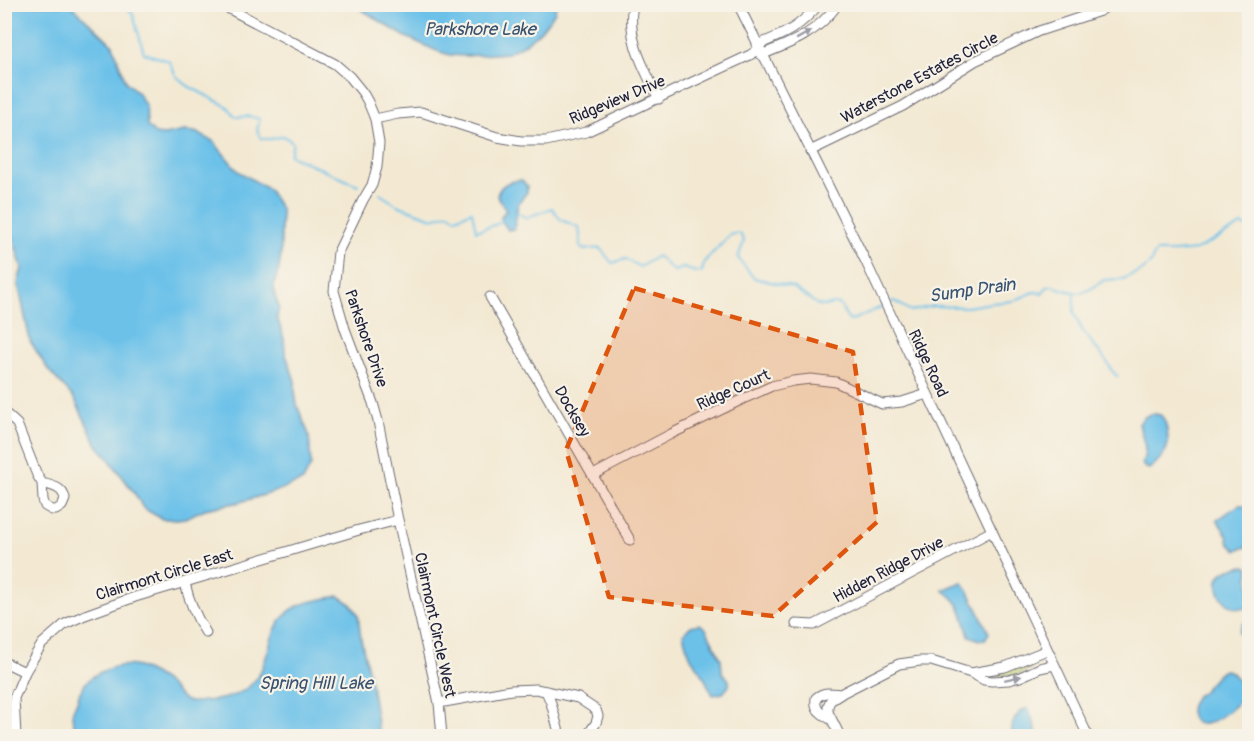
<svg xmlns="http://www.w3.org/2000/svg" width="1254" height="741" font-family="Pangolin,sans-serif">
<style>
.green{fill:#bcce71;stroke:#6f7856;stroke-width:1.5}
.water{fill:#6cc1e9;stroke:#477292;stroke-width:1.5}
.lines{fill:none;stroke-linecap:round;stroke-linejoin:round}
.stream{stroke:#6cc1e9;stroke-width:2}
.minor-casing{stroke:#6b6870;stroke-width:11}
.minor{stroke:#fff;stroke-width:9}
.oneway{fill:#9c9ca7}
.marked{fill:#de560e;fill-opacity:0.2;stroke:#de560e;stroke-width:4.5;stroke-dasharray:12 8;stroke-linejoin:round}
.labels{text-anchor:middle;stroke-width:4.5;stroke-linejoin:round;paint-order:stroke}
.street-label{font-size:16px;fill:#22223b;stroke:#f7f3e8}
.water-label{font-size:18px;font-style:italic;fill:#38526f;stroke:#f7f3e8}
</style>
<rect width="100%" height="100%" fill="#f7f3e8"/>
<filter id="ink" filterUnits="userSpaceOnUse"><feTurbulence type="fractalNoise" baseFrequency=".0167" numOctaves="2"/><feDisplacementMap in="SourceGraphic" scale="12" xChannelSelector="R" yChannelSelector="G"/><feConvolveMatrix kernelMatrix="1 2 1 2 8 2 1 2 1" color-interpolation-filters="sRGB"/></filter>
<filter id="wash" filterUnits="userSpaceOnUse"><feTurbulence type="fractalNoise" baseFrequency=".008" numOctaves="4" result="noise"/><feDisplacementMap in="SourceGraphic" scale="24" xChannelSelector="R" yChannelSelector="G"/><feGaussianBlur stdDeviation="1.35" result="paint"/><feColorMatrix in="noise" values="0 0 0 0 0 0 0 0 0 0 0 0 0 0 0 0 0 1.4 0 .05"/><feComposite in="paint" operator="in"/></filter>
<g filter="url(#wash)">
<rect width="100%" height="100%" fill="#f3e9d3"/>
<path class="green" d="M1029,661L1033,663L1032,667L1019,675L983,677L984,675Z"/>
<g class="water">
<path d="M4,5H71L113,45L126,82L137,92L146,106L147,126L155,134L164,135L185,131L195,132L213,141L238,171L268,189L281,209V254L279,269L274,284L275,296L279,307L277,317L284,339L285,352L295,381V392L297,405L309,435L311,465L303,481L271,493L240,502L205,509L185,518L176,519H162L143,508L135,494L109,459L97,445L74,398L49,371L30,341L18,283L22,268L10,228L5,222Z"/>
<path d="M354,5H556L555,12L541,30L525,44L507,53L465,56L450,55L437,51L404,36Z"/>
<path d="M522,180L527,186V192L518,204L514,229L508,230L502,221L501,217L506,210L497,196C500,183 511,181 522,180Z"/>
<path d="M1150,414C1153,414 1157,414 1160,415C1167,419 1169,439 1167,447C1165,455 1156,464 1149,469L1144,467L1142,463C1149,447 1142,440 1139,424L1143,418Z"/>
<path d="M1239,505L1249,506L1250,546L1237,550L1229,544L1227,535L1217,520Z"/>
<path d="M1244,566L1249,567V607C1225,616 1206,581 1226,571C1231,568 1239,567 1244,566Z"/>
<path d="M962,582L968,590L989,633L985,639L980,640L969,636C962,614 963,604 943,590Z"/>
<path d="M339,596L350,603L358,614L361,639L371,683L379,736H79C76,731 72,721 72,715C72,711 75,706 77,702C78,698 79,693 82,689C90,672 120,662 138,667C149,671 160,677 169,685C176,692 181,700 190,702C194,703 222,699 226,698C280,683 257,635 291,610C304,601 323,599 339,596Z"/>
<path d="M1249,621V639H1244L1239,632L1243,623Z"/>
<path d="M700,624L706,629L721,659L722,672L729,680V686L723,693L713,695L700,670L691,658L686,645L683,634L691,626Z"/>
<path d="M1225,670L1231,672L1243,687C1243,689 1242,695 1242,697C1238,705 1214,723 1205,724C1189,726 1187,710 1194,699C1197,694 1197,696 1201,693C1208,686 1213,679 1220,672Z"/>
<path d="M1028,708L1036,730V736H1013C1009,725 1016,712 1028,708Z"/>
</g>
<g class="lines">
<g class="stream">
<path d="M121,4L133,14L144,53L169,61L176,76L188,86L228,107L236,117L248,116L260,119L257,130L262,139H271L284,136L293,143L290,155L348,181L358,185"/>
<path d="M380,194L397,205L433,218L449,213L456,218L472,211L476,231L497,224L503,220"/>
<path d="M513,215L519,213L526,218L552,208L561,220L579,227L580,235V246L583,250L600,248L612,263L626,259L640,267L657,256C664,260 667,267 674,271L683,268L696,272H702L704,262L730,235L738,233L741,235L744,241L738,258L754,278L792,287L818,305L824,306L834,304L840,305L847,318L850,321L882,307"/>
<path d="M1074,294V313L1082,330L1107,362L1112,371L1118,377"/>
<path d="M892,302L894,301L911,311L933,306L967,307L991,303L1013,301L1034,292L1042,293L1047,287L1051,286C1078,293 1079,299 1104,280L1123,279L1143,270L1151,263L1154,254L1157,252H1175L1196,250L1242,225L1250,228"/>
</g>
</g>
</g>
<g filter="url(#ink)">
<g class="lines">
<g class="minor-casing">
<g id="minor">
<path d="M220,4L335,64L350,77L363,93L368,102L375,119L379,143L377,167L372,185L363,200L338,252L334,291L345,329L373,403L378,421L398,520L439,703L442,736"/>
<path d="M633,4C626,39 644,68 659,99"/>
<path d="M738,4L866,262L1088,736"/>
<path d="M757,45C785,34 799,28 819,4"/>
<path d="M761,55C794,42 817,33 838,4"/>
<path d="M375,119L398,114L421,112L497,137L521,141H546L586,132L750,55L759,49"/>
<path d="M810,151L903,106L975,61L1039,31L1100,11L1110,4"/>
<path d="M490,297L630,540"/>
<path d="M4,412L17,424L37,475L42,483L43,500L45,506L52,510H56L62,506L65,499C63,487 52,486 42,483"/>
<path d="M593,475L671,434L743,399L772,386L793,381L811,379L836,382L882,404L902,402L927,394"/>
<path d="M185,583C189,602 196,617 206,633"/>
<path d="M796,624L814,625L992,531"/>
<path d="M4,662L25,672"/>
<path d="M971,673L1005,667L1047,650"/>
<path d="M546,691L551,703L560,736"/>
<path d="M439,703L511,690L536,689L578,698L596,710L598,716L596,723L587,736"/>
<path d="M830,719C821,713 814,710 816,698C824,691 830,693 840,694"/>
<path d="M16,736L14,698L25,672L42,644L65,624L85,615L135,597L359,530L398,520"/>
<path d="M840,736L828,712V706L830,701L844,692L899,664L920,661H931L971,673L984,680L992,681L1009,680L1020,677L1040,668L1054,665"/>
</g>
</g>
<use href="#minor" class="minor"/>
</g>
<defs><path id="oneway-solid" d="M-6-.8H1V-3.2L6.5 0L1 3.2V.8H-6Z" transform="scale(1.5)"/></defs>
<g class="oneway">
<use href="#oneway-solid" transform="translate(804 35) rotate(-29)"/>
<use href="#oneway-solid" transform="translate(1013 678) rotate(-12)"/>
</g>
</g>
<path class="marked" d="M634,288L853,352L877,522L773,616L609,597L566,450Z"/>
<g class="labels">
<g class="street-label">
<text transform="translate(919 77) rotate(-28)" y="6">Waterstone Estates Circle</text>
<text transform="translate(617 99) rotate(-23)" y="6">Ridgeview Drive</text>
<text transform="translate(367 338) rotate(71)" y="6">Parkshore Drive</text>
<text transform="translate(929 363) rotate(65)" y="6">Ridge Road</text>
<text transform="translate(733 389) rotate(-24)" y="6">Ridge Court</text>
<text transform="translate(573 411) rotate(60)" y="6">Docksey</text>
<text transform="translate(888 569) rotate(-28)" y="6">Hidden Ridge Drive</text>
<text transform="translate(164 574) rotate(-17)" y="6">Clairmont Circle East</text>
<text transform="translate(436 625) rotate(78)" y="6">Clairmont Circle West</text>
</g>
<g class="water-label">
<text x="480" y="35">Parkshore Lake</text>
<text transform="translate(972 290) rotate(-8)" y="6">Sump Drain</text>
<text x="316" y="689">Spring Hill Lake</text>
</g>
</g>
<rect width="1254" height="741" fill="none" stroke="#f7f3e8" stroke-width="24"/>
</svg>
